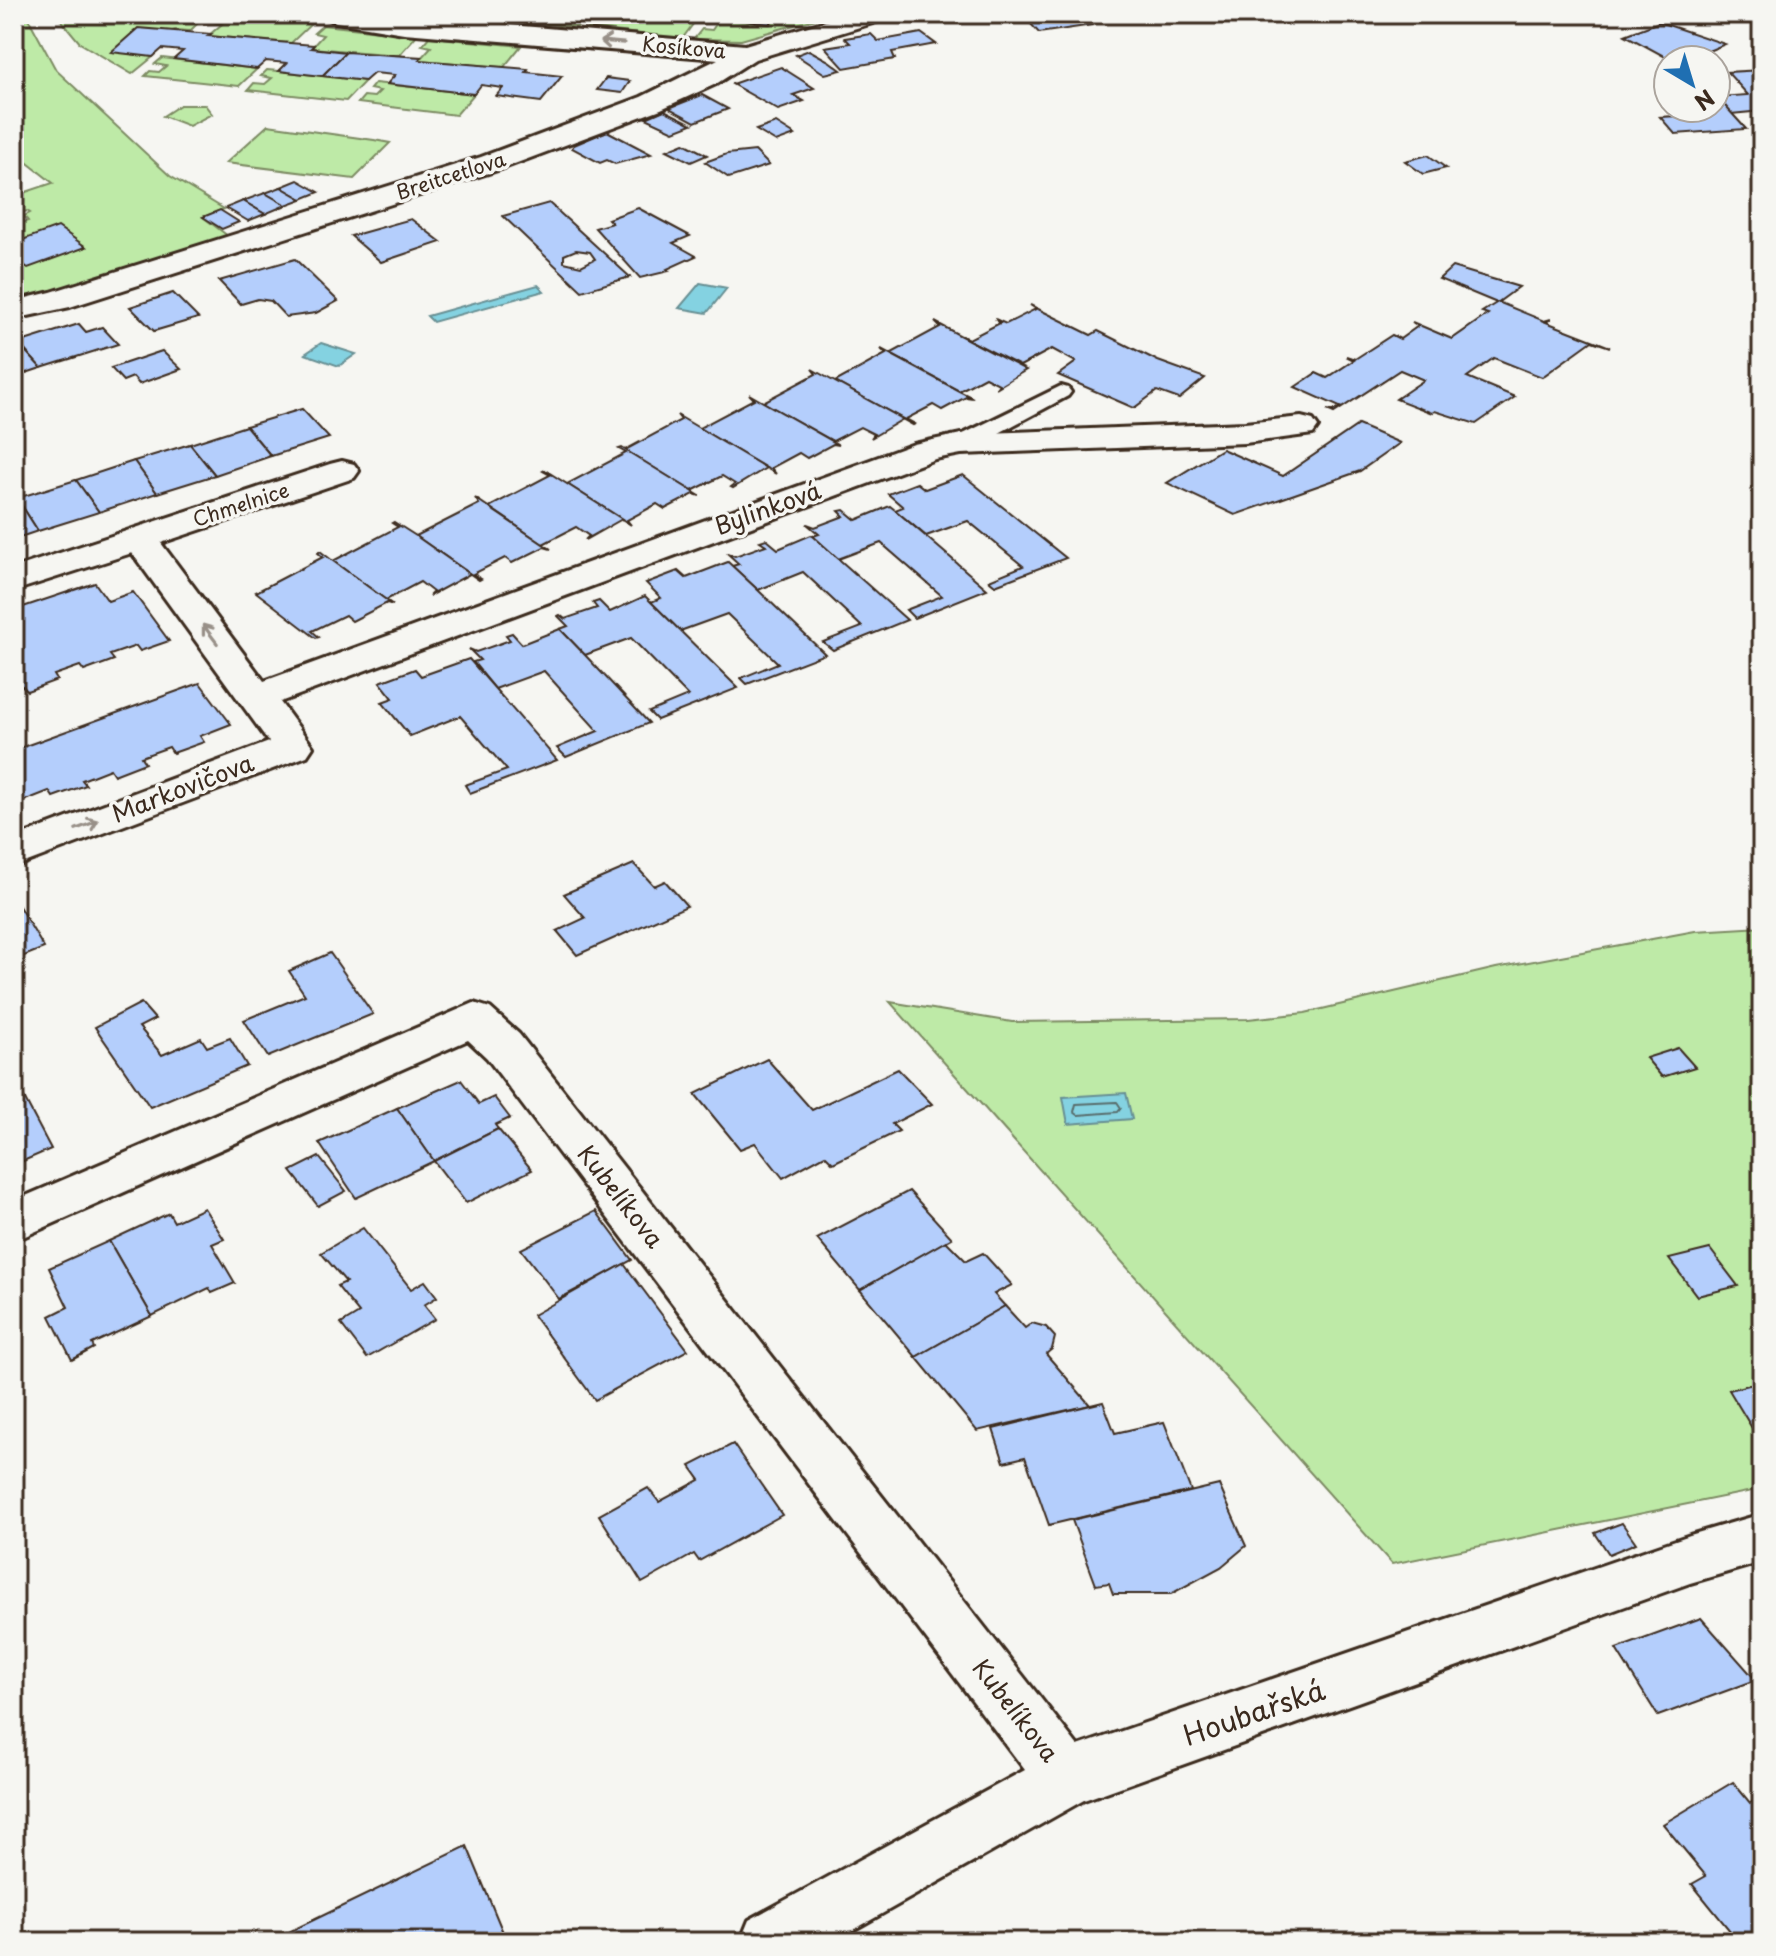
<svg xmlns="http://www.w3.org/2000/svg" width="1776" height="1956" font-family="'Playpen Sans',sans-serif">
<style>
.green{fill:#beeaa7;stroke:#7c8a62;stroke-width:2}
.water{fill:#84d2e1;stroke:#678f93;stroke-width:2}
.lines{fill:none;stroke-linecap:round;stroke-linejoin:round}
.shore{stroke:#586d6c;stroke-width:2}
.building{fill:#b4cefc;stroke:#3b2a1e;stroke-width:2;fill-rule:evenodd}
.lane-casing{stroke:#3b2a1e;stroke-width:6}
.street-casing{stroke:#3b2a1e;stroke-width:6}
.secondary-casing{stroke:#3b2a1e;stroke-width:6}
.lane{fill:#f6f6f2;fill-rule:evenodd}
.street{fill:#f6f6f2;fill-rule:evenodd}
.secondary{fill:#f6f6f2;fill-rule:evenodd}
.oneway{stroke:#989088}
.labels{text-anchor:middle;stroke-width:7;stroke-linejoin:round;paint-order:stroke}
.far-street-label{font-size:20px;fill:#3b2a1e;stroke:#f6f6f2}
.street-label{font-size:24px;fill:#3b2a1e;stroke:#f6f6f2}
.near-street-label{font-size:28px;fill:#3b2a1e;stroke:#f6f6f2}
</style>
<rect width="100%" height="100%" fill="#f6f6f2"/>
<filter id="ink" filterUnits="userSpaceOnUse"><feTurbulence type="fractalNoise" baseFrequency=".0125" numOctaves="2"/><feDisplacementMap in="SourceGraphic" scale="16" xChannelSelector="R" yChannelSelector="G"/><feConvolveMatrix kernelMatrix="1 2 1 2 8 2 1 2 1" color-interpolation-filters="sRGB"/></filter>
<g filter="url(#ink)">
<g class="green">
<path d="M14,14H26L56,70L170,176L224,209L203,217L232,239L36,300L28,299L14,289V225L28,221L24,216L30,213L27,211L20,213L14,208V196L53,183L24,160L14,162Z"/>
<path d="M56,14H82L84,18L110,14H207L190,31L175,30L112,51L153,57L132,74L80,43Z"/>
<path d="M220,14H250L311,24L291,43L208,36L222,24L212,22Z"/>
<path d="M484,14H587L577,27L482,17Z"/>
<path d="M610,14L699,16L682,39L588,28L596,17L607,18Z"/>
<path d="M777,14H833L741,40L694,39L702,29L712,30L720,18L770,24Z"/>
<path d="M323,25L417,35L399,55L311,48L323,35L314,33Z"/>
<path d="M429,37L521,46L504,67L419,60L431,47L422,45Z"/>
<path d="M162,58L257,69L239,86L145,76L150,71L159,72L166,66L155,64Z"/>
<path d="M267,70L279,71L365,81L346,101L248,90L254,83L265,84L272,78L261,76Z"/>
<path d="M375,83L474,94L456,115L358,103L364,96L374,97L380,91L370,89Z"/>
<path d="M180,105H205L212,114L189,126L163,116Z"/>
<path d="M268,125L374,140L390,143L354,179L226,163Z"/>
<path d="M1762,927V1489L1392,1564L890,1002L1012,1022L1248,1019L1305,1013L1496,968L1695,931Z"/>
</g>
<g class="water">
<path d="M700,283L727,288L707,313L679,308Z"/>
<path d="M538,285L544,291L433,322L427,316Z"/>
<path d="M321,343L356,354L339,366L305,354Z"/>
<path d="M1126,1093L1132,1119L1068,1124L1063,1097Z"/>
</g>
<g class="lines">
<path class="shore" d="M1117,1102L1121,1108L1118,1112L1078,1115L1074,1112L1076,1104Z"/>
</g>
<g class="building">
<path d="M723,14H777L770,24L720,18Z"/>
<path d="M1022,14H1088L1093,25L1039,33Z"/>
<path d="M1659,22L1725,44L1687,60H1671L1625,35Z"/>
<path d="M138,28L211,34L208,36L314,45L311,48L346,52L322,76L279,71L287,63L266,61L257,69L174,59L183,51L162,49L153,57L111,52Z"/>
<path d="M921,33L936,44L892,52L895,59L844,68L825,47L850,43L845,38L871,34L878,41Z"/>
<path d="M809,50L829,61L841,70L825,74L796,55Z"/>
<path d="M346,52L421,57L419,60L528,69L526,72L562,76L541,102L496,96L503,88L481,85L474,94L387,84L395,75L374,73L365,81L322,76Z"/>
<path d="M781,67L814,88L793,95L804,101L778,110L732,84Z"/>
<path d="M1762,70V111L1731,114L1717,97L1748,95L1727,72Z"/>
<path d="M606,78L630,81L622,93L597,90Z"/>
<path d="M702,95L728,109L695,122L669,108Z"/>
<path d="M1717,97L1746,129L1675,134L1660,117L1694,115L1688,108H1716Z"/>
<path d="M664,110L692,124L674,131L646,118Z"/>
<path d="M776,123L795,135L776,142L756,130Z"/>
<path d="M607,131L651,154L615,164L607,160L600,163L572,148L574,145Z"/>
<path d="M684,143L707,155L691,162L667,150Z"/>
<path d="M755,151L769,165L729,178L705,162L727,154Z"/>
<path d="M1428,155L1446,168L1423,174L1405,161Z"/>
<path d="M298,180L319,192L302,199L281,187Z"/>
<path d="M281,187L302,199L286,205L265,193Z"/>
<path d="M265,193L286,205L265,214L243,201Z"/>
<path d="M243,201L265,214L248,221L226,208Z"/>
<path d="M549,203L630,277L582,291L503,216ZM576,250L590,252L595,259L581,266L564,262V255Z"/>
<path d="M638,208L690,236L673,243L696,256L667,269L669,271L640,278L595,228L612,223L608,219Z"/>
<path d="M220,210L239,222L222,229L203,217Z"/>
<path d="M411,219L441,242L381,262L351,236Z"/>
<path d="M58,227L86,247L28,268L14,258V243Z"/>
<path d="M295,259L338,301L316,313L286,317L271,301L258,299L241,304L219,281Z"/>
<path d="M1452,267L1519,287L1497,303L1439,279Z"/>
<path d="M173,293L198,318L154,331L130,307Z"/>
<path d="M1498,302L1544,321L1551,319L1546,322L1610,347L1592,341L1542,377L1494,358L1467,377L1515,397L1476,424L1435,411L1432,413L1396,399L1424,380L1400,370L1334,413L1327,410L1333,411L1340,407L1295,387L1316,373L1327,378L1354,360L1346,356L1355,359L1392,335L1400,339L1418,326L1412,322L1452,339L1488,314L1482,312Z"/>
<path d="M1030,305L1091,335L1098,331L1158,361L1205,378L1179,399L1157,391L1134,408L1058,375L1076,362L1052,349L1020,366L961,336L969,339L1000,323L995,319L1006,324L1036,309Z"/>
<path d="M935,322L961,336L1026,370L996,388L999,384L985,377L959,391L890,354L940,327Z"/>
<path d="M79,324L86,332L102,327L118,344L41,368L18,343Z"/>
<path d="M18,343L41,368L14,377V344Z"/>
<path d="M881,349L959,391L973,398L966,397L942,410L933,405L906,419L915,424L913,425L835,382L886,354Z"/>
<path d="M162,351L181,369L139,384L133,377L123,381L111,368Z"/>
<path d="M812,369L835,382L903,419L871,438L874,434L860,427L833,441L763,402L816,374Z"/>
<path d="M749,394L763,402L839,445L833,444L807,458L799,453L771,468L776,474L699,428L754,399Z"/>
<path d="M302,409L329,438L271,456L246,426Z"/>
<path d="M677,415L699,428L766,468L733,488L731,487L735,484L722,476L692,491L625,450L681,420Z"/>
<path d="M1358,425L1400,443L1360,471L1235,515L1167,483L1222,449L1283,476Z"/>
<path d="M246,426L271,456L215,475L190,444Z"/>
<path d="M190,444L215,475L157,493L134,461Z"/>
<path d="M622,448L692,491L700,496L694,494L665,509L657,504L627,520L631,525L567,484L626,453L619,449Z"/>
<path d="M134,461L157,493L99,512L76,480Z"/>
<path d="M545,470L622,519L585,540L589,536L576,527L543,544L489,507L550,475L543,471Z"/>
<path d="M963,475L1066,558L995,585L989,580L1023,566L968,521L926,536L895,510L903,507L888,494L917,483L925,489Z"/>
<path d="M76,480L99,512L38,531L17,498Z"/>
<path d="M17,498L38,531L14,539V499Z"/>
<path d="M475,498L543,544L551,549L544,547L512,563L505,558L473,574L481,579L479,580L416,536L479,504Z"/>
<path d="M890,506L895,510L987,589L914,618L906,610L942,596L881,543L838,559L813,536L819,534L807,524L815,527L844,516L839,511L844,510L856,520Z"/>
<path d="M394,522L416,536L470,574L429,596L433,592L420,582L386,600L333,561L398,527L392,523Z"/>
<path d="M811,535L813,536L907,620L833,650L823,642L862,627L803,572L758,590L732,566L739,564L727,553L735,556L766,545L760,541L766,539L778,549Z"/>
<path d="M320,551L333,561L393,605L387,603L352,621L345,615L312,631L319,637L316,638L256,592L323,557L318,553Z"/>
<path d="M728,562L758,590L825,654L747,684L741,678L778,663L727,614L680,631L651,602L661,598L646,583L678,571L686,578Z"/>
<path d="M95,583L108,601L133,592L169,641L140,651L136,646L110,655L114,660L84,671L80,666L54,675L57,680L27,691L23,686L14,689V610Z"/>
<path d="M645,596L651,602L738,688L657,720L649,712L688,696L631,638L585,655L560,629L568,626L558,616L560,615L565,619L597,608L593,603L599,601L610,612Z"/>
<path d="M560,629L585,655L649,723L566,757L557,748L598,731L544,671L495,689L473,662L480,660L469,649L476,652L510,640L506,635L512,633L522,644Z"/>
<path d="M469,659L557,760L470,793L465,785L507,770L460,716L410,736L382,702L393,698L380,682L415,669L421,676Z"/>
<path d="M200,683L231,724L200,736L204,742L173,753L169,747L141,757L145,763L114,775L110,769L82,780L86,785L53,797L49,791L21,802L24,808L14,812V750Z"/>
<path d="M634,864L654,886L665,881L687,906L577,955L557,931L585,918L564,894Z"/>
<path d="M14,898L44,948L14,960Z"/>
<path d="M330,953L373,1014L268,1057L244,1020L305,995L289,971Z"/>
<path d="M141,1003L155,1019L139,1027L162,1055L201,1038L207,1047L230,1038L247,1066L150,1107L95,1027Z"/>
<path d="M1678,1048L1695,1067L1662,1077L1646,1058Z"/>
<path d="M767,1059L812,1110L898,1069L932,1104L892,1124L899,1131L833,1163L825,1155L783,1178L755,1143L740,1149L695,1094Z"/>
<path d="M14,1079L51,1149L14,1165Z"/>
<path d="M461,1080L479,1104L494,1097L510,1118L495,1125L498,1129L434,1161L397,1108Z"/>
<path d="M397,1108L434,1161L356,1198L319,1143Z"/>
<path d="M498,1129L532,1170L466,1203L434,1161Z"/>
<path d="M319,1157L346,1191L318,1206L291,1171Z"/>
<path d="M909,1191L952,1238L860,1290L817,1239Z"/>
<path d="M204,1208L224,1239L212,1244L235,1283L212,1293L209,1288L152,1316L109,1241L169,1213L174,1222Z"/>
<path d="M596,1211L632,1260L559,1299L521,1249Z"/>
<path d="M363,1228L411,1289L425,1281L437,1297L424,1305L435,1319L367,1358L341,1324L359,1313L337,1286L346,1282L321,1253Z"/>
<path d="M109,1241L152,1316L92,1344L94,1348L72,1360L50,1316L68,1307L49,1268Z"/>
<path d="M946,1241L966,1261L983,1253L1012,1285L994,1294L1005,1306L916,1357L860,1290Z"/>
<path d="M1710,1249L1738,1286L1697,1296L1669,1259Z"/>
<path d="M624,1264L688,1350L595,1400L533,1315Z"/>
<path d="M1005,1306L1025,1328L1032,1323L1046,1327L1055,1337L1052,1349L1046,1354L1090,1405L977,1431L916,1357Z"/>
<path d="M1757,1383L1762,1391V1431L1755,1433L1729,1390Z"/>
<path d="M1103,1402L1115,1433L1164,1422L1191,1491L1049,1525L1025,1457L1004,1462L993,1429Z"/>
<path d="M733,1444L782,1515L699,1561L694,1554L642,1583L599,1515L648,1488L659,1502L700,1480L690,1466Z"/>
<path d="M1219,1485L1246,1546L1221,1567L1171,1594H1113L1109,1583L1096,1585L1072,1520Z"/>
<path d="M1622,1523L1636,1543L1609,1554L1595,1533Z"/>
<path d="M1701,1618L1756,1680L1658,1716L1616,1649Z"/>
<path d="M1733,1782L1750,1803L1762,1796V1942H1739L1692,1884L1706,1876L1663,1824Z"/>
<path d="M467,1846L507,1942H268Z"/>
</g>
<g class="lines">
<g class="lane-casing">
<path id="lane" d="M1061,386L1068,388L1071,392L1068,396L969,449H953L950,444L953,439Z"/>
</g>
<g class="street-casing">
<g id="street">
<path d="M323,14H384L745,45L849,14H890L886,19L755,59L716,84L661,109L501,169L70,307L14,319V301L51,292L481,157L641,97L718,59L404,33L336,22L327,19Z"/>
<path d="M1301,417L1313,420L1318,427L1313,434L1245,443L961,454L935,459L280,702L313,747L307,756L14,867V838L269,742L132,553L14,591V568L330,464L342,461L354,464L359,471L354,478L161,543L264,681L914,444L961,434L1245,423Z"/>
<path d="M474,1003L490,1008L519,1034L1078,1746L1690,1535L1762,1514V1562L1690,1583L1084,1800L832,1942H740L749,1920L1025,1770L487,1058L468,1040L14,1241V1201Z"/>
</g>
</g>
<g class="secondary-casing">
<path id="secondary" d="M1748,14H1762V22L1752,19Z"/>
</g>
<use href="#lane" class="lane"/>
<use href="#street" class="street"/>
<use href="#secondary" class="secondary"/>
</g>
<defs><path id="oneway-shaft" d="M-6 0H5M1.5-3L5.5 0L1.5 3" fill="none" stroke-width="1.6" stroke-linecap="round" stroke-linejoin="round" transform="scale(2)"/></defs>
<g class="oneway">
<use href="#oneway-shaft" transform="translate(612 42) rotate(-175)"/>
<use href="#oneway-shaft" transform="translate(210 634) rotate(-127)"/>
<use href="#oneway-shaft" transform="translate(87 825) rotate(-21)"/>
</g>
</g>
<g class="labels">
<g class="far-street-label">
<text transform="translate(684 48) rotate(5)" y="7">Kosíkova</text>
<text transform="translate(451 176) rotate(-18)" y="7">Breitcetlova</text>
<text transform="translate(241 505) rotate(-18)" y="7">Chmelnice</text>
</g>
<g class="street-label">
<text transform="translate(768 509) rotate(-20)" y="8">Bylinková</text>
<text transform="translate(183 789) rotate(-21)" y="8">Markovičova</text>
<text transform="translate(620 1197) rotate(52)" y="8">Kubelíkova</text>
<text transform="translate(1015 1711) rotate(52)" y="8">Kubelíkova</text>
</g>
<g class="near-street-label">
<text transform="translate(1254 1713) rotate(-19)" y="10">Houbařská</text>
</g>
</g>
<rect width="1776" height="1956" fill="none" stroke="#f6f6f2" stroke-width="48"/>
<rect x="24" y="24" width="1728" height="1908" fill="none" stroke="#3b2a1e" stroke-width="3" filter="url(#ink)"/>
<g transform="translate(1692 84) rotate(142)"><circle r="38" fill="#f6f6f2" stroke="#aba49d" stroke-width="2"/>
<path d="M0-6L14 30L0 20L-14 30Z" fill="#1f6fb2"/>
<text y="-12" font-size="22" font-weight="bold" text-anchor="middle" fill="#3b2a1e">N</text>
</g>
</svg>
